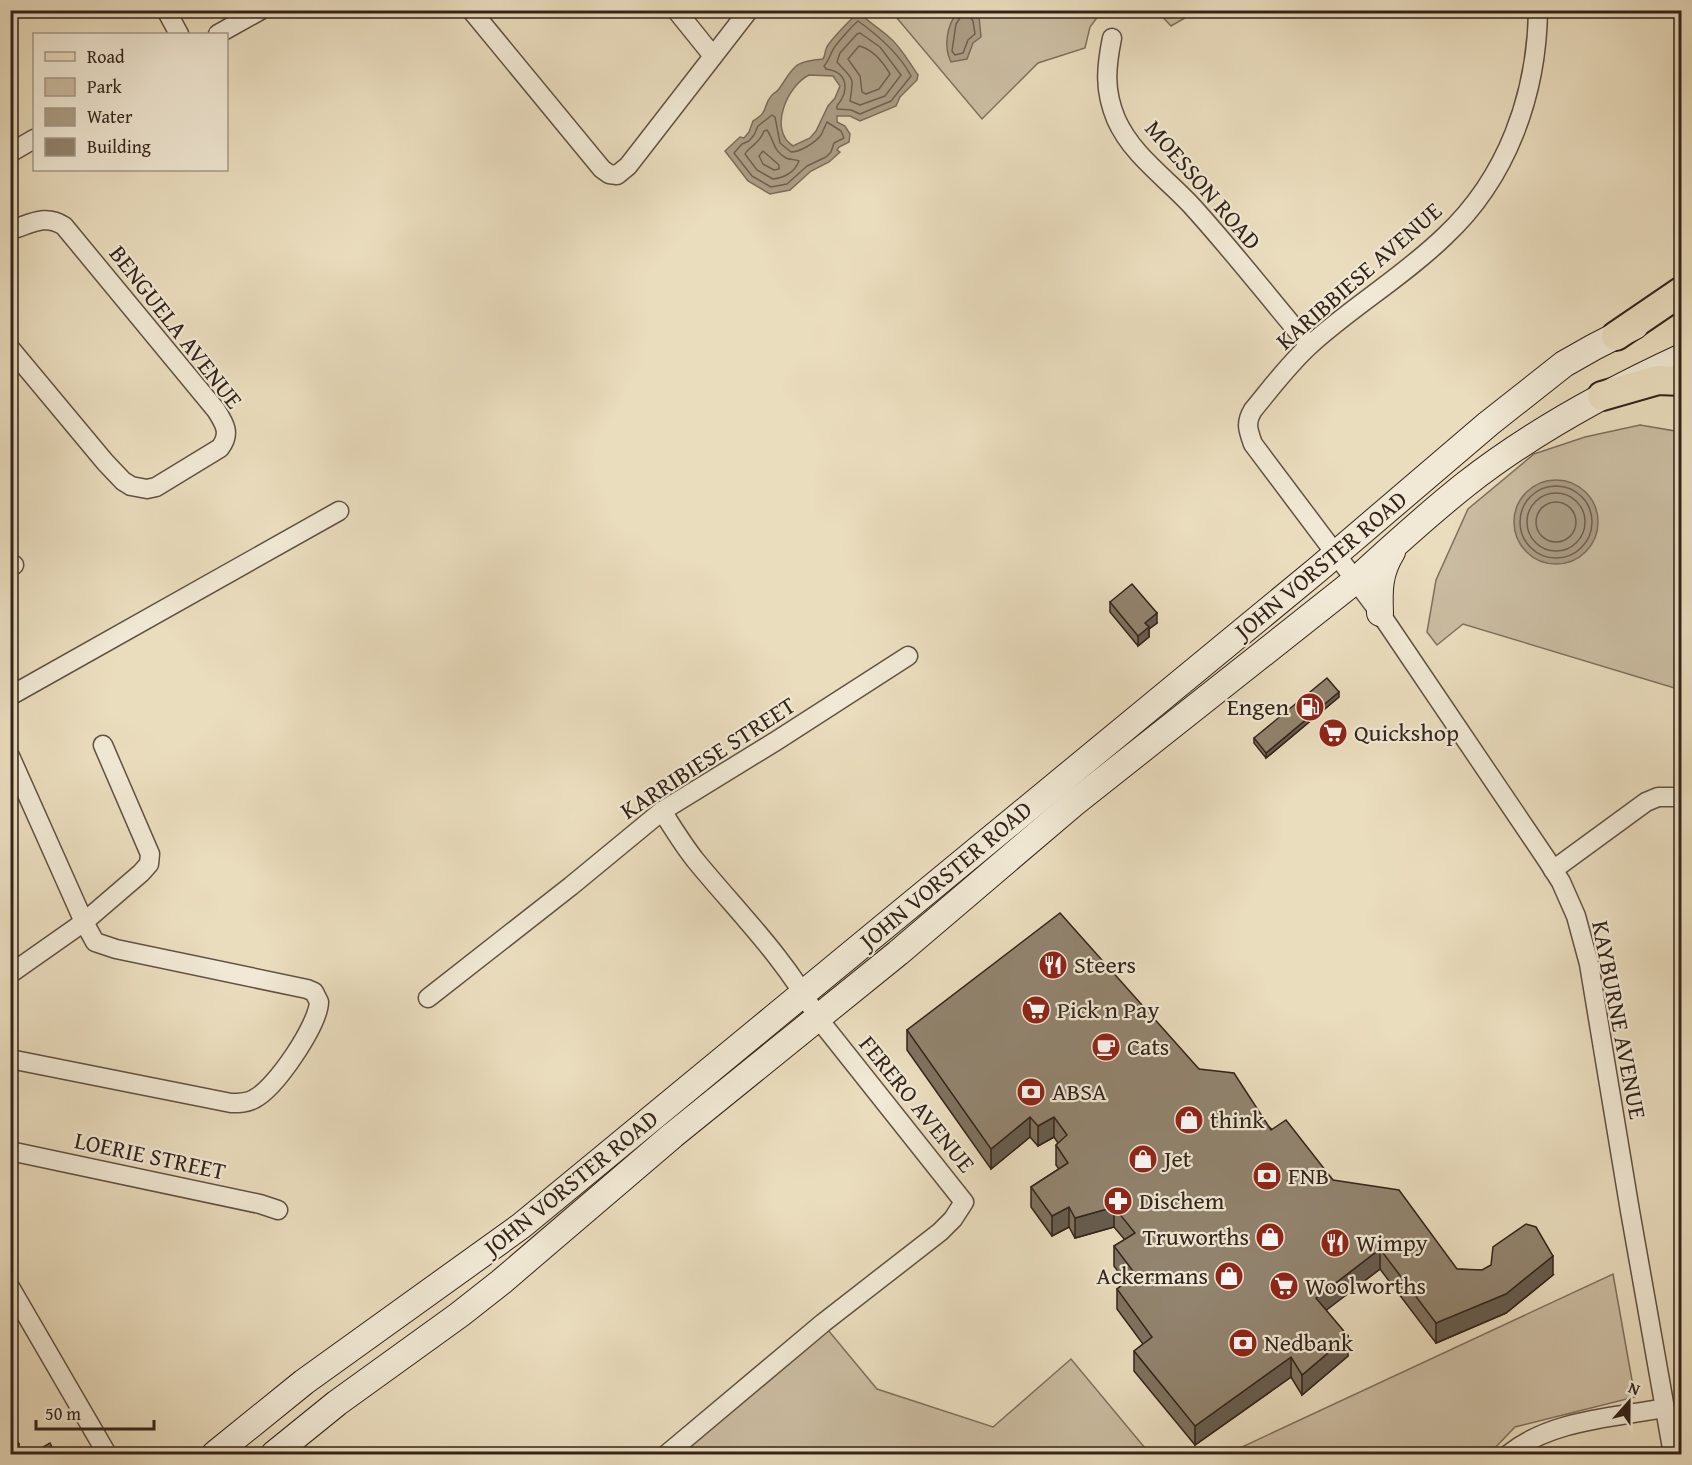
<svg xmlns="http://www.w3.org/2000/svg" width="1692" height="1465" font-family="'Gentium Book Plus',serif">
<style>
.green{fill:#cbbda2;stroke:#7f705e;stroke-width:1.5}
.water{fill:#ac9e86;stroke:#7c6d5b;stroke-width:1.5;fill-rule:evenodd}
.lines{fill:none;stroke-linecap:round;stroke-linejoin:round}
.shore{stroke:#706050;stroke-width:1.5}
.minor-casing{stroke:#615243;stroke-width:21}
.secondary-casing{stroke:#33231a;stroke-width:28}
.primary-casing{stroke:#33231a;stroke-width:32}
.minor{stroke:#f1e9d5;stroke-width:18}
.secondary{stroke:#f1e9d5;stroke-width:26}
.primary{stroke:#eaddbe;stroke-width:28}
.wall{fill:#7e725f;stroke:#33231a;stroke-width:1.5}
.shaded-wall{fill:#665c4e;stroke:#33231a;stroke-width:1.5}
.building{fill:#92846f;stroke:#33231a;stroke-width:1.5}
.labels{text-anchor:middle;stroke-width:4.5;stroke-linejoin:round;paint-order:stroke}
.street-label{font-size:24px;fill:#33231a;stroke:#f1e9d5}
.poi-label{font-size:24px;fill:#33231a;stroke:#f1e9d5;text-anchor:start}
</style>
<rect width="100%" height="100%" fill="#eaddbe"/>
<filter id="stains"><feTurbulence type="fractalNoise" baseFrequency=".00333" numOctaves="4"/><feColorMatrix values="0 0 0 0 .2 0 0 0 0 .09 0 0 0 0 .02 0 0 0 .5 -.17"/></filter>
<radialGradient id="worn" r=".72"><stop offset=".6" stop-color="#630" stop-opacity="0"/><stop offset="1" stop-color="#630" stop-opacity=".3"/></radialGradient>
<g class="green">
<path d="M891,11H1102L1090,27L1085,48L1038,63L982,119Z"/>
<path d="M1157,11H1197L1171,26Z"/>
<path d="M1640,425L1681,432V690L1463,624L1437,645L1427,632L1436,580L1468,509L1534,454L1585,437Z"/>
<path d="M1613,1274L1635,1397L1515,1427L1489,1454H1227Z"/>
<path d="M823,1324L877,1389L993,1427L1071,1359L1150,1454H669Z"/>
</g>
<g class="water">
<path d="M958,11H971L979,17L981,37L973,43L967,59L951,62C943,46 947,25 958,11Z"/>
<path d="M859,12C868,22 879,28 889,37C901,47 909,62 918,75L917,80L900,97L896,106L860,121L850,116H837V122L845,126L850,134L849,142L839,147L837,150L840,152L829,162L811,171L790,190L770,194L748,181L725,151L740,137L744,138L749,132L753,121C770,111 762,106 772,95C774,93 777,92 779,89C795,66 792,62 823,59C825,56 825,52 826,49C828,42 853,17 859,12ZM809,75L833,76L840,86L835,98L828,106L816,131L810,138L793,146C768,130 787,86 809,75Z"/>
<circle cx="1556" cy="522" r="42"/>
</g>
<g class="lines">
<g class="shore">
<path d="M962,10L964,12L956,24L952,51L955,55L963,53L968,40L975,34L973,21L967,12L968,10"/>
<path d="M858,21C879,36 899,53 911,76L891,101L860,114L851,110L837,109V106C850,90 848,72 826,69L824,66C829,61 830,54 834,48C837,43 854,24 858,21Z"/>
<path d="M860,33L880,47L901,75L885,96L860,105L850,101C854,75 854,81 837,62L840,53L857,34Z"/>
<path d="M859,46C872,49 883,62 890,74L879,89L866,94L862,92L860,76L848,59Z"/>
<path d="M772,115L775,117L780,143L791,152C800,152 815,143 821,135C823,131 825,126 827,122L841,131L844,138L834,143L831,152L826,157L807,166L787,184L771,187L752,176L734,153L742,144L749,141L754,135L758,126Z"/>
<path d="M767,130C774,140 773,151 786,158C790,160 795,159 799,161C795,172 784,178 773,179L757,170L745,154C749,146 759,145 764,131Z"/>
<path d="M763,151L779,165V169L774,170L763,164L759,156Z"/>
<circle cx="1556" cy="522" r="36"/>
<circle cx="1556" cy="522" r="29"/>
<circle cx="1556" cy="522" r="20"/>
</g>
<g class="minor-casing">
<g id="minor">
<path d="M166,10L179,34"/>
<path d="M471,10L602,169L609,174L617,175L628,166L749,10"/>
<path d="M676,10L713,56"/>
<path d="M1538,10C1537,95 1507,178 1445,236C1404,276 1353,306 1310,345C1289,364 1271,388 1253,410C1245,423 1248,430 1253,444L1380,613L1547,860L1561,882L1576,916L1589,964L1630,1211L1673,1454"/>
<path d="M218,34L261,10"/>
<path d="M1112,38C1106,68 1104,90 1116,119C1132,155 1165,177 1191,205C1232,250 1270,299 1309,345"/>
<path d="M10,153L34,139"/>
<path d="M10,348L105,462L123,481L131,486L147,489L156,487L220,448C231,434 225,424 216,410L64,226C47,215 34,222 17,228"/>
<path d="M10,564L14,565"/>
<path d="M10,696L339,511"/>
<path d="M10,756L84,922L95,942L116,949L307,989L314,992L319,1002C318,1025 276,1088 254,1099C247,1103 239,1103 231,1103L10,1059"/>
<path d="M662,811C673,828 683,845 696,861C737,911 786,959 817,1017L964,1202L953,1219L940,1232L823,1323L667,1454"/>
<path d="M1553,870L1646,802L1658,797H1682"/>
<path d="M10,974L84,922L141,873L149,864L150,854L103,745"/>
<path d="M428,998L571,886L662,811L776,741L908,656"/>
<path d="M10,1151L260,1204L278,1210"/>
<path d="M10,1287L107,1454"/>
<path d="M1509,1454C1551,1420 1612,1418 1664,1408"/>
</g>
</g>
<g class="secondary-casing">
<g id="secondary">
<path d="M1380,613C1379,590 1379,573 1392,552"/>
<path d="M215,1454L304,1382L521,1226L1317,570L1488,424L1564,364L1594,347L1635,326"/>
<path d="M274,1454L337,1403L459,1315L501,1282L673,1135L898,953L1073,804L1356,580C1392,547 1428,514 1466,484C1532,432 1606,392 1682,357"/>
</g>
</g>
<g class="primary-casing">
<g id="primary">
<path d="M1616,336L1682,291"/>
<path d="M1602,396L1658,380L1682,381"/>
</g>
</g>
<use href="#minor" class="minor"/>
<use href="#secondary" class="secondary"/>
<use href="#primary" class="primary"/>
</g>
<g class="wall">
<path d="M1110,602L1157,623L1149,629V637L1138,646L1110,612Z"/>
<path d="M1339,697L1266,758L1254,743V738Z"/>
<path d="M907,1030L1199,1069L1333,1180L1457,1269L1553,1275L1506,1313L1436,1343L1380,1269L1326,1310L1348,1356L1302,1395L1291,1377L1195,1445L1134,1371V1351L1143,1344L1117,1309V1289L1126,1282L1114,1266V1246L1125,1240L1114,1227L1075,1238L1069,1227L1052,1236L1031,1207V1187L1059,1169L1056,1165V1145L1058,1143L1054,1137L1038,1146L1030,1137L991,1169L907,1050Z"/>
</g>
<g class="shaded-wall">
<path d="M1157,613V623L1149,629V637L1138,646V636L1145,623Z"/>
<path d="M1339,692V697L1266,758V753Z"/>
<path d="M1030,1117V1137L991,1169V1149Z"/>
<path d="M1054,1117V1137L1038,1146V1126Z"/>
<path d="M1069,1207V1227L1052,1236V1216Z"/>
<path d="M1114,1207V1227L1075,1238V1218Z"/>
<path d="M1380,1249V1269L1316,1318V1298Z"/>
<path d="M1553,1256V1275L1506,1313L1436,1343V1323Z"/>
<path d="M1348,1336V1356L1302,1395V1375Z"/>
<path d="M1291,1357V1377L1195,1445V1426Z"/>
<path d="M19,1444V1455H10V1449Z"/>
</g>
<g class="building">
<path d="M1132,584L1157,613L1145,623L1149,627L1138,636L1110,602Z"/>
<path d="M1327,678L1339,692L1266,753L1254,738Z"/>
<path d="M1060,913L1199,1069L1234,1073L1271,1130L1286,1120L1333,1180L1399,1190L1457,1269L1482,1270L1491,1265L1493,1247L1526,1224L1536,1227L1553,1256L1506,1294L1436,1323L1380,1249L1316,1298L1348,1336L1302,1375L1291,1357L1195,1426L1134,1351L1152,1337L1117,1289L1136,1275L1114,1246L1135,1233L1114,1207L1075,1218L1069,1207L1052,1216L1031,1187L1068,1163L1056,1145L1067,1135L1054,1117L1038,1126L1030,1117L991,1149L907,1030Z"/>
<path d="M10,1432L19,1444L10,1449Z"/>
<path d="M50,1443L56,1455H29Z"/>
</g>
<defs>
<g id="fuel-disc" transform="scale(1.5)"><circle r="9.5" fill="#8f2418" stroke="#f1e9d5"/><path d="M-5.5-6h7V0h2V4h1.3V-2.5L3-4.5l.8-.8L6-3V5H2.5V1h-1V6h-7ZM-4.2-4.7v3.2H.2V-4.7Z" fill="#fff"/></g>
<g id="supermarket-disc" transform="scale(1.5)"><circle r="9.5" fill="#8f2418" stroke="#f1e9d5"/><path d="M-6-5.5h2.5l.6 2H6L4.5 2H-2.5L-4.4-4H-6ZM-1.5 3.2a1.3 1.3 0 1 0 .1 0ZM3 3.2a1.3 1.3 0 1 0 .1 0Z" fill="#fff"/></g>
<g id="restaurant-disc" transform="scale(1.5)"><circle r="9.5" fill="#8f2418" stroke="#f1e9d5"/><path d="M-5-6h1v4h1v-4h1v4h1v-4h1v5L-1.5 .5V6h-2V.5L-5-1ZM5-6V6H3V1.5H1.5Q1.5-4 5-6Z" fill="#fff"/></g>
<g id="cafe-disc" transform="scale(1.5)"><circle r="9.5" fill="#8f2418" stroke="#f1e9d5"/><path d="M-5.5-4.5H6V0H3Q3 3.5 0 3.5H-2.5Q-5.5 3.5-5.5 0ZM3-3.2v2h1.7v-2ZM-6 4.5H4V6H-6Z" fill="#fff"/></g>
<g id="bank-disc" transform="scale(1.5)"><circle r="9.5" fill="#8f2418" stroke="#f1e9d5"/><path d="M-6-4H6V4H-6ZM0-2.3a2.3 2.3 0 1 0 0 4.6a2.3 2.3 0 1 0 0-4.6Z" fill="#fff"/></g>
<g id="shop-disc" transform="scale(1.5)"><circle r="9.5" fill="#8f2418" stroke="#f1e9d5"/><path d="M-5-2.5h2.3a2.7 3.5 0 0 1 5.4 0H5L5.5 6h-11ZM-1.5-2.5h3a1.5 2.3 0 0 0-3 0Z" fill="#fff"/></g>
<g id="pharmacy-disc" transform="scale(1.5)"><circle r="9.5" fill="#8f2418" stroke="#f1e9d5"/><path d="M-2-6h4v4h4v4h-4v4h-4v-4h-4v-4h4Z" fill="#fff"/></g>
</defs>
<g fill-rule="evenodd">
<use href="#fuel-disc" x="1310" y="707"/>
<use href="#supermarket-disc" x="1333" y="733"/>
<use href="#restaurant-disc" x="1053" y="965"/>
<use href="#supermarket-disc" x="1036" y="1010"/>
<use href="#cafe-disc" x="1106" y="1047"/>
<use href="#bank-disc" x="1031" y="1092"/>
<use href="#shop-disc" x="1189" y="1120"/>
<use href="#shop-disc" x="1143" y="1159"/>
<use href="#bank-disc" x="1267" y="1176"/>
<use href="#pharmacy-disc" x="1118" y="1201"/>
<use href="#shop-disc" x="1270" y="1237"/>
<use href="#restaurant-disc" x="1335" y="1243"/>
<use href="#shop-disc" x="1229" y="1276"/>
<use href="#supermarket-disc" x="1284" y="1286"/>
<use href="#bank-disc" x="1243" y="1343"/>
</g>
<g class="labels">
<g class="street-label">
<text transform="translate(1203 185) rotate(49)" y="8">MOESSON ROAD</text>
<text transform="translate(1359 276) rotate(-41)" y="8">KARIBBIESE AVENUE</text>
<text transform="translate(176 327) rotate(52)" y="8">BENGUELA AVENUE</text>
<text transform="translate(1321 565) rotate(-40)" y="8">JOHN VORSTER ROAD</text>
<text transform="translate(708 758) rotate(-33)" y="8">KARRIBIESE STREET</text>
<text transform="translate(946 875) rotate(-40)" y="8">JOHN VORSTER ROAD</text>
<text transform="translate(1619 1020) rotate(79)" y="8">KAYBURNE AVENUE</text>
<text transform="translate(917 1104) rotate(51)" y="8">FERERO AVENUE</text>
<text transform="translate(150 1156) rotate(12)" y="8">LOERIE STREET</text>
<text transform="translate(571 1183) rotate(-39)" y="8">JOHN VORSTER ROAD</text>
</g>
<g class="poi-label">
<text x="1289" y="715" text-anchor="end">Engen</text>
<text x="1354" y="741">Quickshop</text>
<text x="1074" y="973">Steers</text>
<text x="1057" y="1018">Pick n Pay</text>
<text x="1127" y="1055">Cats</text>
<text x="1052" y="1100">ABSA</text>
<text x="1210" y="1128">think</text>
<text x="1164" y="1167">Jet</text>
<text x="1288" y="1184">FNB</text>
<text x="1139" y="1209">Dischem</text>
<text x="1249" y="1245" text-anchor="end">Truworths</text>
<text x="1356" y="1251">Wimpy</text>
<text x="1208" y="1284" text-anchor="end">Ackermans</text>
<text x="1305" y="1294">Woolworths</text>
<text x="1264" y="1351">Nedbank</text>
</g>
</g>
<rect width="1692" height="1465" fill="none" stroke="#eaddbe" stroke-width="36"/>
<rect x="12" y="12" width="1668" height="1441" fill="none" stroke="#33231a" stroke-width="3"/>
<rect x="18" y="18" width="1656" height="1429" fill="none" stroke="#33231a" stroke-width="1.5"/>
<rect x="33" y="33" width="195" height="138" fill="#f1e9d5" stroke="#a59a8a" stroke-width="1.5"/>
<rect x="45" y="52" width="30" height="9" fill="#eaddbe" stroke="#a59a8a" stroke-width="1.5"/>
<text x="87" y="63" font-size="18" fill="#33231a">Road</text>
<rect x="45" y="78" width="30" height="18" fill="#cbbda2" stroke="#a59a8a" stroke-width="1.5"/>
<text x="87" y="93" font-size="18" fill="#33231a">Park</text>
<rect x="45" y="108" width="30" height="18" fill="#ac9e86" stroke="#a59a8a" stroke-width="1.5"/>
<text x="87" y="123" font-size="18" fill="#33231a">Water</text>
<rect x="45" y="138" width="30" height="18" fill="#92846f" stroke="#a59a8a" stroke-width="1.5"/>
<text x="87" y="153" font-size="18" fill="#33231a">Building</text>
<g transform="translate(1629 1402) rotate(21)" stroke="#f1e9d5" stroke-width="4.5" paint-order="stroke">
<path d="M0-4.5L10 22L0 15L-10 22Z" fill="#33231a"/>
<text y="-9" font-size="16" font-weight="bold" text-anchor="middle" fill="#33231a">N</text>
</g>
<path d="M36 1420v9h118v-9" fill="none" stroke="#33231a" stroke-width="3"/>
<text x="45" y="1420" font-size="18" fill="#33231a" stroke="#f1e9d5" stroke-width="4.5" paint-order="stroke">50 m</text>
<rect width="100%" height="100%" filter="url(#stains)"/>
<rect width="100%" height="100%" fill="url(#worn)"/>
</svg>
